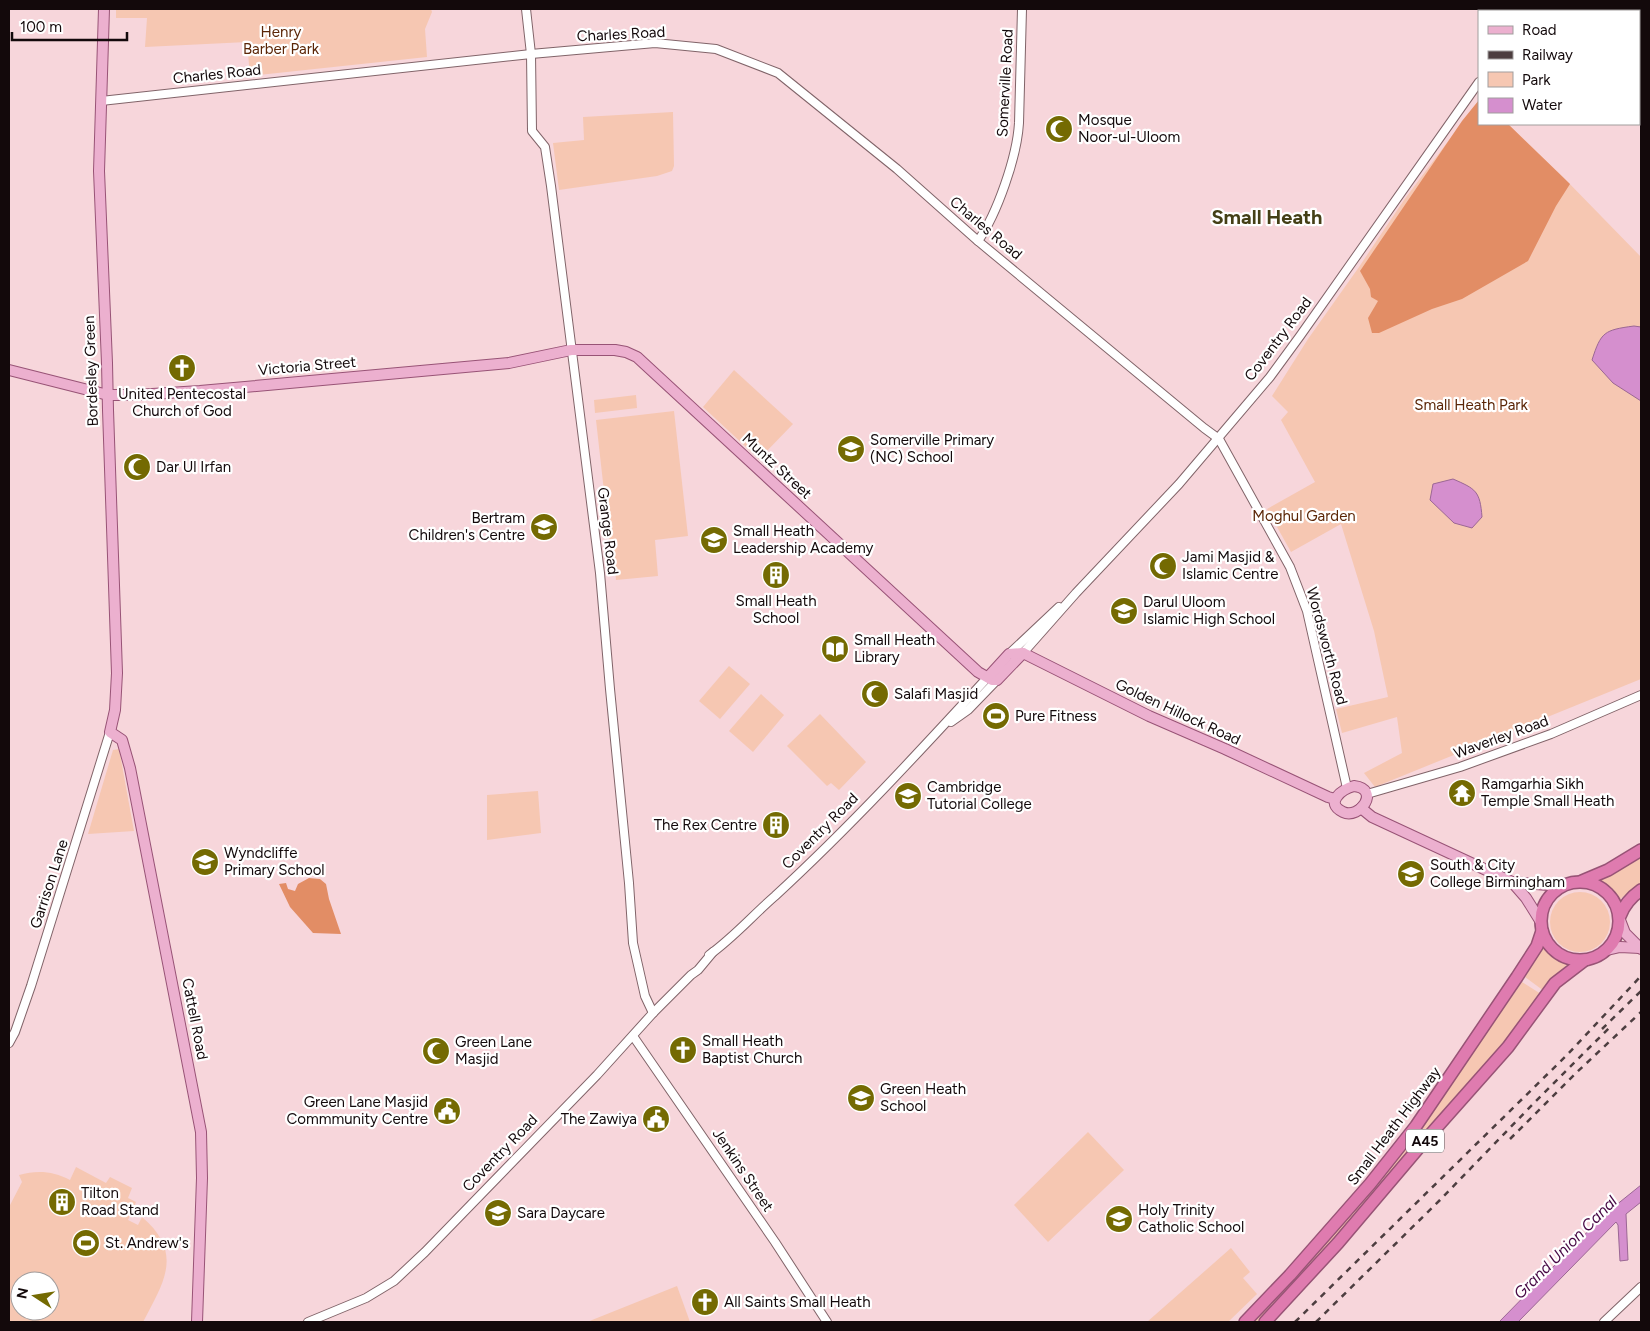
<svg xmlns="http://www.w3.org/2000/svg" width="1650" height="1331" font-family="Figtree,sans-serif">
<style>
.green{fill:#f6c7b2;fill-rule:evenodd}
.forest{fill:#e28d65}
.water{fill:#d58fce;stroke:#9b6794}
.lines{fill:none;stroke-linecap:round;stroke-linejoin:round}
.minor-casing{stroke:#816469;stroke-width:10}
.major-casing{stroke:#985376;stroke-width:12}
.highway-casing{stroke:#985376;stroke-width:14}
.minor{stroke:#fff;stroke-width:8}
.major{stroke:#ecb0cf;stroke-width:10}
.highway{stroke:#df7baf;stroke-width:11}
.rail{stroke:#4d3e40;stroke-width:2.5;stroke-dasharray:6 6;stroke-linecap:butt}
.labels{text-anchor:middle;stroke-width:4.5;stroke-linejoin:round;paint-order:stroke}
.shield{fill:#fff;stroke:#5a5354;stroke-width:1}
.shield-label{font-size:14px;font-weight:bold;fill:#13090b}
.park-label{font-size:15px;fill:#5b2607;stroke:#fff}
.street-label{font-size:15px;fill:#13090b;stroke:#fff}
.poi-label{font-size:15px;fill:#13090b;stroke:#fff;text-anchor:start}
.water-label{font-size:16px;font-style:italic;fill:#460744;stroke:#fff}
.district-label{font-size:20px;font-weight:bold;fill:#443f16;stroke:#fff}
</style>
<rect width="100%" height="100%" fill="#f7d6db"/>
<g class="green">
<path d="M116,9H431L432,12L425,29L427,57L250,76L247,42L145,47L147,18H116Z"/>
<path d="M1479,100V124H1508L1563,177L1641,257V679L1375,787L1364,773L1402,753L1397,717L1342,733L1336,709L1388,697L1374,631L1341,524L1291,552L1267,509L1315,482L1281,420L1288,412L1272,396L1308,339L1359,267L1404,200Z"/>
<path d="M673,112L674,166L672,171L657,176L559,190L553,143L584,140L583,117Z"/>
<path d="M734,370L793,424L759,459L703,407Z"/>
<path d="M636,395L637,408L595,413L594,400Z"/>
<path d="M674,411L688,536L655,540L658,576L616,580L613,545H610L596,420Z"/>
<path d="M729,666L750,684L720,719L699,701Z"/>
<path d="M761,694L784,715L753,752L729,731Z"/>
<path d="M820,714L866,762L839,790L831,783L827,786L787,746Z"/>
<path d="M119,749L134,831L88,834L113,750Z"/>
<path d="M538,791L541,833L487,840V795Z"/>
<path d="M1641,855V883L1620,899L1607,886L1598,880Z"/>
<circle cx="1580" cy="922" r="30"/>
<path d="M1544,947L1558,960L1569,963L1555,977L1544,991L1525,977Z"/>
<path d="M1522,982L1541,994L1498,1053L1332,1242L1258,1322H1250L1441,1098Z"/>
<path d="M1088,1132L1124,1170L1048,1242L1014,1205Z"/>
<path d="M76,1167L106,1183L110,1177L132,1188L128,1198L136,1202L128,1220L138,1225L142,1217C184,1253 164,1282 143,1322H9V1207L22,1182L19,1175C37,1170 53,1171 70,1180ZM20,1281H50V1311H20Z"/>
<path d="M1231,1248L1250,1272L1243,1278L1257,1294L1228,1322H1147Z"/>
<path d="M677,1286L690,1322H587Z"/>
</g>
<g class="forest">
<path d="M1479,100V124H1508L1570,184L1556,206L1528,261L1462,299L1432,309L1379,333H1372L1368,318L1378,301L1371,297L1370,289L1360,271L1462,121Z"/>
<path d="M309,878L320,879L326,884L329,899L341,934L313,933L290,907L279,884L286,883L288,889L295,891L298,884Z"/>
</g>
<g class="water">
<path d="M1634,326L1641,327V401L1613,383L1592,360C1601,332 1604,330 1634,326Z"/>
<path d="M1453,479C1476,489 1480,491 1482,517L1472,528L1454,523L1430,500L1433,484Z"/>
<path d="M1641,1185V1202L1626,1214L1628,1260L1620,1261L1618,1225L1616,1222L1518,1322H1499L1605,1214Z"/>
</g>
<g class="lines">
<g class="minor-casing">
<g id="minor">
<path d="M526,9L531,54L532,131L545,147L551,186L600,573L610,689L629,883L633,943L645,996L653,1013"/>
<path d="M1529,11L1530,9"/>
<path d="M101,101L531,54L655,43L716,49L778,73L897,169L978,241L1204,428L1219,439L1290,567L1307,611L1347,788"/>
<path d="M978,241C997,214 1017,157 1019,123L1022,9"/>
<path d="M1023,653L1076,593L1179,484L1270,377L1300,336L1479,82"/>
<path d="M1009,654L1059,607"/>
<path d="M951,722L968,710L997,680"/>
<path d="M1367,794L1460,767L1551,734L1641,695"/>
<path d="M709,955C733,938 753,915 775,896C850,827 919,752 988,677"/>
<path d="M633,1036L775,1242L827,1322"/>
<path d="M9,1043L15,1032L31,986L110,732"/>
<path d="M308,1322L366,1298L394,1281L425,1252L597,1075L653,1013L691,975L698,970L713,952"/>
<path d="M1604,1322L1641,1287"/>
</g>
</g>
<g class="major-casing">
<g id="major">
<path d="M104,9L99,171L107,363L108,410L117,673L115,710L110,732L122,740L130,768L201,1132L202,1178L197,1322"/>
<path d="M9,370L108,395H136L200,391L509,363L571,350H615L626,352L637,357L978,672L992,680H997L1023,653"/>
<path d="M988,677L1009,654L1023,653L1149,716L1225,749L1328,797L1335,799"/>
<path d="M1354,786C1381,789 1360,820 1343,812C1324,803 1342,789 1354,786Z"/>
<path d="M1361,808L1372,817L1512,882L1548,885L1566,884"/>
<path d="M1512,882L1526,898L1541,922"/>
<path d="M1620,920L1625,933L1641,949"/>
<path d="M1607,950L1620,947L1640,948"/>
</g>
</g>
<g class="highway-casing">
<g id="highway">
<path d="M1582,881L1608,870L1641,850"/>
<circle cx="1580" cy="921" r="39"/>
<path d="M1620,916C1624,905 1631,897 1641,890"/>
<path d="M1245,1322L1290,1275L1370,1184L1416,1126L1517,977L1537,946L1542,931"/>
<path d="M1265,1322L1338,1243L1422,1144L1508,1047L1555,983L1585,960"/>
</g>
</g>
<use href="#minor" class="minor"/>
<use href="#major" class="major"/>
<use href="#highway" class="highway"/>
<g class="rail">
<path d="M1602,1029L1641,991"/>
<path d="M1510,1139L1576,1073L1641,1012"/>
<path d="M1295,1322L1567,1055L1641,976"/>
<path d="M1316,1322L1440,1200L1533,1104L1611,1026"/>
</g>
</g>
<defs>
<g id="mosque-disc" transform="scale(1.4375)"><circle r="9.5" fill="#746a02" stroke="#fff"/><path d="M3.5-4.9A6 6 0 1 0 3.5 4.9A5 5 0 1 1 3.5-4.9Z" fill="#fff"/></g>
<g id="church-disc" transform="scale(1.4375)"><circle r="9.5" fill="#746a02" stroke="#fff"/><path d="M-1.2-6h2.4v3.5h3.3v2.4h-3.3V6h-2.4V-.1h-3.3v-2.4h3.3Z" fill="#fff"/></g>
<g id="school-disc" transform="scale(1.4375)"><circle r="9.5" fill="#746a02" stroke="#fff"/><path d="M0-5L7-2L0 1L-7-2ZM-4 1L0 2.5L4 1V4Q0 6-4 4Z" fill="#fff"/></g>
<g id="building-disc" transform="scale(1.4375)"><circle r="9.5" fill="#746a02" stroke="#fff"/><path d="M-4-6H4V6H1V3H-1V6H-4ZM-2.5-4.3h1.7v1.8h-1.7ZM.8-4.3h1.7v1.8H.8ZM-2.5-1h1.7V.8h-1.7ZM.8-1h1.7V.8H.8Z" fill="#fff"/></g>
<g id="library-disc" transform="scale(1.4375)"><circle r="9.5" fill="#746a02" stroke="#fff"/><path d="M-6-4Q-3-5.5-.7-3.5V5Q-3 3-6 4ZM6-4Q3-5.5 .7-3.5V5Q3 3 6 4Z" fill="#fff"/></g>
<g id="stadium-disc" transform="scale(1.4375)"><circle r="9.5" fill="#746a02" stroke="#fff"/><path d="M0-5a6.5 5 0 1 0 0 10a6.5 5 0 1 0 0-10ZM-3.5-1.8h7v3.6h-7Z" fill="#fff"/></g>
<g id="temple-disc" transform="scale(1.4375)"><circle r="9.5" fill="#746a02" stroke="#fff"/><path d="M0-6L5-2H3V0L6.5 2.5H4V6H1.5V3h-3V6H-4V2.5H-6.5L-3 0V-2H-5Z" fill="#fff"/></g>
<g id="university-disc" transform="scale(1.4375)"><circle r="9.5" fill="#746a02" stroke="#fff"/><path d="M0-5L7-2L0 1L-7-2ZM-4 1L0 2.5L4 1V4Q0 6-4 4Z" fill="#fff"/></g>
<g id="civic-disc" transform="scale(1.4375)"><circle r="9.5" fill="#746a02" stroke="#fff"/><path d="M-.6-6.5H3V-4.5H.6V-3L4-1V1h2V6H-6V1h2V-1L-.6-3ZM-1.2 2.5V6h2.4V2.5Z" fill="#fff"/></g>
</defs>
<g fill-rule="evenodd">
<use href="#mosque-disc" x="1059" y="129"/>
<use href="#church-disc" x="182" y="368"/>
<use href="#school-disc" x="851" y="449"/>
<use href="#mosque-disc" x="137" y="467"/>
<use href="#school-disc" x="544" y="527"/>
<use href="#school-disc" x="714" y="540"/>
<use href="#mosque-disc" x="1163" y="566"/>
<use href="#building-disc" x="776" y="575"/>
<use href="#school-disc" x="1124" y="611"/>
<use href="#library-disc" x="835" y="649"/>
<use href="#mosque-disc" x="875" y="694"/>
<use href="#stadium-disc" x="996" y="716"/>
<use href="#temple-disc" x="1462" y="793"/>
<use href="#university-disc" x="908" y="796"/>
<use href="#building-disc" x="776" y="825"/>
<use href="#school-disc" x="205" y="862"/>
<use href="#university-disc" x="1411" y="874"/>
<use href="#church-disc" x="683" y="1050"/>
<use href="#mosque-disc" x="436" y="1051"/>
<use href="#school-disc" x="861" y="1098"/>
<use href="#civic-disc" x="447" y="1111"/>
<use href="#civic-disc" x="656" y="1119"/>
<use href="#building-disc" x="62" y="1202"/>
<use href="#school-disc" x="498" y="1213"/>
<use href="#school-disc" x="1119" y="1219"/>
<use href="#stadium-disc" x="86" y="1243"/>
<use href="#church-disc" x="705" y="1302"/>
</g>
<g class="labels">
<rect class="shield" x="1406" y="1129.5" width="38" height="23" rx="4"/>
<g class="shield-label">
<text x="1425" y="1146">A45</text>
</g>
<g class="park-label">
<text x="281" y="37">Henry<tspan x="281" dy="17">Barber Park</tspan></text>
<text x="1471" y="410">Small Heath Park</text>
<text x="1304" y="521">Moghul Garden</text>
</g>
<g class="street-label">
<text transform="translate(621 34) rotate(-3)" y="5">Charles Road</text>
<text transform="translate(217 74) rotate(-6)" y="5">Charles Road</text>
<text transform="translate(1005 83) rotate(-87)" y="5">Somerville Road</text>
<text transform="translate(986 228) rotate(40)" y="5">Charles Road</text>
<text transform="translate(1278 339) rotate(-53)" y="5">Coventry Road</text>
<text transform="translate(307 366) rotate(-5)" y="5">Victoria Street</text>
<text transform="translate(91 371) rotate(-92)" y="5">Bordesley Green</text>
<text transform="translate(777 466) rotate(43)" y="5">Muntz Street</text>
<text transform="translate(608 531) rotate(83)" y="5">Grange Road</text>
<text transform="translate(1327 646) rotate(75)" y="5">Wordsworth Road</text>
<text transform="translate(1178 712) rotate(25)" y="5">Golden Hillock Road</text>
<text transform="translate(1501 737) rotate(-20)" y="5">Waverley Road</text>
<text transform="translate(820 831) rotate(-45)" y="5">Coventry Road</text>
<text transform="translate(49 884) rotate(-72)" y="5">Garrison Lane</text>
<text transform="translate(195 1019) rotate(79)" y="5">Cattell Road</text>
<text transform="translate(1394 1126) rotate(-53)" y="5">Small Heath Highway</text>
<text transform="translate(500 1153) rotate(-46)" y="5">Coventry Road</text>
<text transform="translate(743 1170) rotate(56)" y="5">Jenkins Street</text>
</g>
<g class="poi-label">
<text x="1078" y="125">Mosque<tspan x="1078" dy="17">Noor-ul-Uloom</tspan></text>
<text x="182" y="399" text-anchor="middle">United Pentecostal<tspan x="182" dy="17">Church of God</tspan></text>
<text x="870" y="445">Somerville Primary<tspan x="870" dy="17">(NC) School</tspan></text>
<text x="156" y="472">Dar Ul Irfan</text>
<text x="525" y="523" text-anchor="end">Bertram<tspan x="525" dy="17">Children's Centre</tspan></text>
<text x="733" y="536">Small Heath<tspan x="733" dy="17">Leadership Academy</tspan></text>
<text x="1182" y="562">Jami Masjid &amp;<tspan x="1182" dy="17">Islamic Centre</tspan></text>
<text x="776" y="606" text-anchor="middle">Small Heath<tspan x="776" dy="17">School</tspan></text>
<text x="1143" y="607">Darul Uloom<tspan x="1143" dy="17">Islamic High School</tspan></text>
<text x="854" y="645">Small Heath<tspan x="854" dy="17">Library</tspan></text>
<text x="894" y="699">Salafi Masjid</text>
<text x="1015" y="721">Pure Fitness</text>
<text x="1481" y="789">Ramgarhia Sikh<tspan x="1481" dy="17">Temple Small Heath</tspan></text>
<text x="927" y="792">Cambridge<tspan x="927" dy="17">Tutorial College</tspan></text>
<text x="757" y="830" text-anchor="end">The Rex Centre</text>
<text x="224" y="858">Wyndcliffe<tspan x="224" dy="17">Primary School</tspan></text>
<text x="1430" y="870">South &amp; City<tspan x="1430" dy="17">College Birmingham</tspan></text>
<text x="702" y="1046">Small Heath<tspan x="702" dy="17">Baptist Church</tspan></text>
<text x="455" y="1047">Green Lane<tspan x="455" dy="17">Masjid</tspan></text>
<text x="880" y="1094">Green Heath<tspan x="880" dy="17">School</tspan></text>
<text x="428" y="1107" text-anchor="end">Green Lane Masjid<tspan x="428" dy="17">Commmunity Centre</tspan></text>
<text x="637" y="1124" text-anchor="end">The Zawiya</text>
<text x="81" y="1198">Tilton<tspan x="81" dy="17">Road Stand</tspan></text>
<text x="1138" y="1215">Holy Trinity<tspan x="1138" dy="17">Catholic School</tspan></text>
<text x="517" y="1218">Sara Daycare</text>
<text x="105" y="1248">St. Andrew's</text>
<text x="724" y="1307">All Saints Small Heath</text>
</g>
<g class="water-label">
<text transform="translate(1565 1247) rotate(-45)" y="6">Grand Union Canal</text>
</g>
<g class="district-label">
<text x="1267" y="224">Small Heath</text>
</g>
</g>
<rect width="1650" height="1331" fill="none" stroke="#13090b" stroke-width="20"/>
<rect x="1478" y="10" width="162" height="115" fill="#ffffff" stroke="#a19d9d"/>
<rect x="1488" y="26" width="25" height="8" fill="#ecb0cf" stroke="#a19d9d"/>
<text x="1522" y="35" font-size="15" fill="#13090b">Road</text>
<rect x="1488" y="51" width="25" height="8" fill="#4d3e40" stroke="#a19d9d"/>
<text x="1522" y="60" font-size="15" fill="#13090b">Railway</text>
<rect x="1488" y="72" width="25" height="15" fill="#f6c7b2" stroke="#a19d9d"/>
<text x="1522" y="85" font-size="15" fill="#13090b">Park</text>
<rect x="1488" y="98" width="25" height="15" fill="#d58fce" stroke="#a19d9d"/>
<text x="1522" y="110" font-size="15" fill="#13090b">Water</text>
<g transform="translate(35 1296) rotate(282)"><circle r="24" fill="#ffffff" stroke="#a19d9d"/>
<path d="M0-4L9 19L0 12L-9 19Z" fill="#746a02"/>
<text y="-8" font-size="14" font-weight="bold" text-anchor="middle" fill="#13090b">N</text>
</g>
<path d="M12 32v8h115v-8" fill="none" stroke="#13090b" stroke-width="2.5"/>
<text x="20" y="32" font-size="15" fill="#13090b" stroke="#ffffff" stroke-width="4" paint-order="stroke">100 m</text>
</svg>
